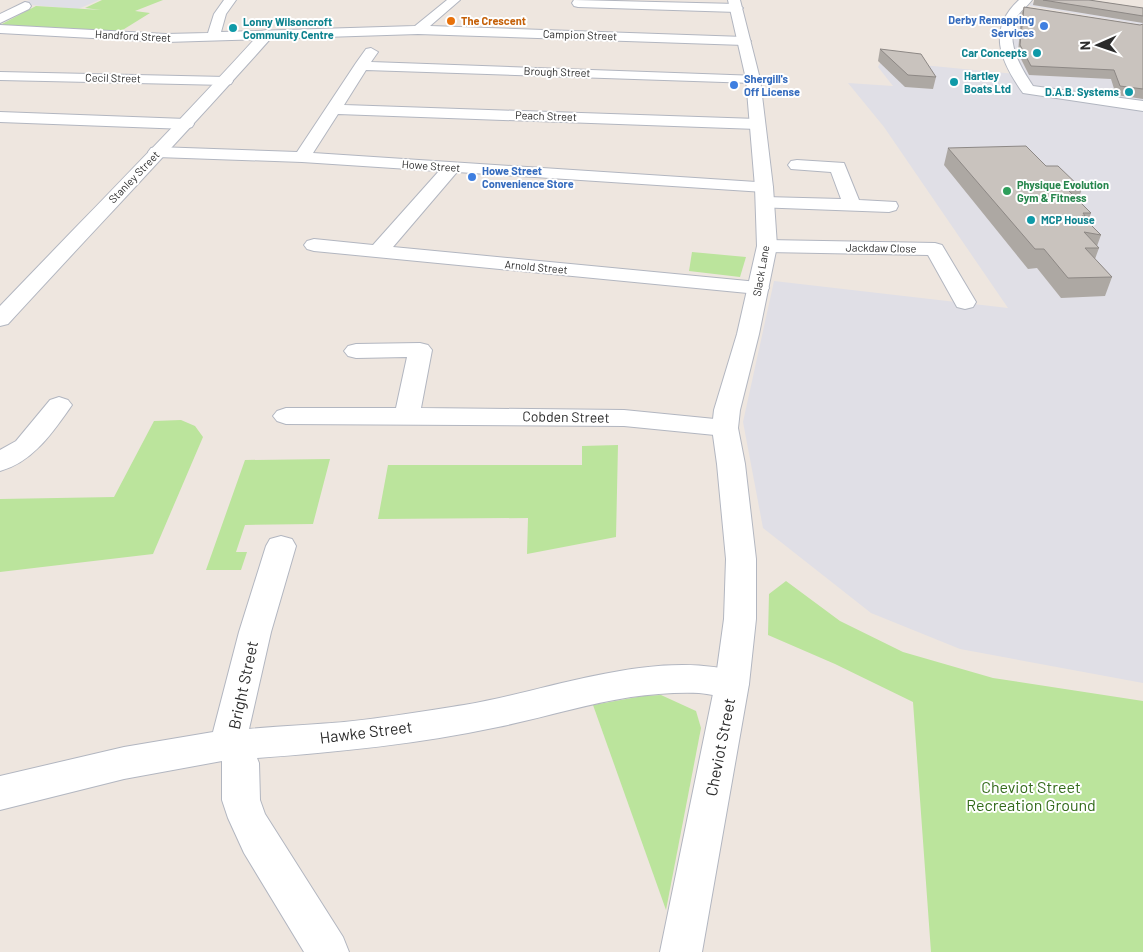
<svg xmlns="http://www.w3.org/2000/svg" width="1143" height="952" font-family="Barlow,sans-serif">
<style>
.industrial{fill:#e0dfe6}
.green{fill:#bbe49c}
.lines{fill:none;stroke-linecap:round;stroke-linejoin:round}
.minor-casing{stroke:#b2b6c0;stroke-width:2}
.tertiary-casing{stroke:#b2b6c0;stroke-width:2}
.minor{fill:#fff;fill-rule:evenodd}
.tertiary{fill:#fff;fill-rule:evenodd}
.wall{fill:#ada8a3}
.building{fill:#c9c3be;stroke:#8d8885}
.food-dot{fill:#e8710a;stroke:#fff;stroke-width:2}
.shop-dot{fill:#3f7fe0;stroke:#fff;stroke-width:2}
.culture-dot{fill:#0f9aa8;stroke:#fff;stroke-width:2}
.leisure-dot{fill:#2e9e5b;stroke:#fff;stroke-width:2}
.labels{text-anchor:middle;stroke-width:4;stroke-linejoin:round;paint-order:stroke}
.far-shop-label{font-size:11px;font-weight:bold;fill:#366cbe;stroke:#fff;text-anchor:start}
.far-food-label{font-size:11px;font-weight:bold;fill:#c56008;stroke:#fff;text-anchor:start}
.far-culture-label{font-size:11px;font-weight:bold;fill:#0d838f;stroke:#fff;text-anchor:start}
.far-street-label{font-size:11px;fill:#2c2c2c;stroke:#fff}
.far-leisure-label{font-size:11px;font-weight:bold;fill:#27864d;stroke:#fff;text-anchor:start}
.street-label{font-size:14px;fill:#2c2c2c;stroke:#fff}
.near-street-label{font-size:16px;fill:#2c2c2c;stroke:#fff}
.near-park-label{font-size:16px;fill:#336b1b;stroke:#fff}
</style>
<rect width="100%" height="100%" fill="#eee6df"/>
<g class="industrial">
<path d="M30,0H99L78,9L19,4Z"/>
<path d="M1037,0L1143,15V25L1030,6V4Z"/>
<path d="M1023,13L1143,36V683L960,649L871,613L763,528L743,422L774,281L1008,308L884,127L848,83L893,86L878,67L881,61L1025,75L1011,47Z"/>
</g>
<g class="green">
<path d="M102,0H163L135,11L150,13L121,31L0,25L36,6L101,10L85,8Z"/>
<path d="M692,252L746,257L740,277L689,271Z"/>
<path d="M181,420L195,426L203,437L153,554L0,572V499L114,497L154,421Z"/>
<path d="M618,445L616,537L527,554L528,518L378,519L388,465H582V446Z"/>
<path d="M330,459L313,524L245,525L236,552H247L241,570H206L245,460Z"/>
<path d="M786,581L840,621L903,652L993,678L1143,701V952H931L913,702L835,664L768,635L769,594Z"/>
<path d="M661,695L696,711L701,728L666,910L593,705L643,696Z"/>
</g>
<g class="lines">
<g class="minor-casing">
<g id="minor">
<path d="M224,0H236L226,14L221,32L415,26L447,0H460L430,26L744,37L751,41L744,45L418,34L166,42L0,33V25L166,34L208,33L214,14Z"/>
<path d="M574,0L737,4L743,8L737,12L578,7L574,6L572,3Z"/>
<path d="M1019,0H1032C1027,7 1018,12 1015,21C1006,44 1021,68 1033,86L1143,101V111L1023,93C1001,62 986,30 1019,0Z"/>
<path d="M25,2L29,3L31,6L29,9L0,23V14Z"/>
<path d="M371,48L378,52L371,62L758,76L760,79L758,82L753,83L366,70L344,105L757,119L763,121L765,124L763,127L757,129L338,114L313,153L770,183L773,187L770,191L764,192L457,172L393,247L758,282L766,283L769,288L766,293L758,294L314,251L307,249L304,245L307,241L314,239L373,245L439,171L302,162L157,157L151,156L148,152L151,148L157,147L297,152L356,63L366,49Z"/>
<path d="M0,72L226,77L231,78L233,81L231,84L226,85L0,80Z"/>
<path d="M0,112L186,119L192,121L194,124L192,127L186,129L0,122Z"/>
<path d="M797,160L844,163L859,200L896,202L898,206L896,210L889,212L758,207L756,203L758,199L765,197L841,199L831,172L791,169L788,165L791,161Z"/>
<path d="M767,240L935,243L942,245L976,302L973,307L965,309L957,307L928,255L767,252L760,250L757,246L760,242Z"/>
<path d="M420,343L428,345L432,350L421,408L624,410L725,420L734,422L738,428L734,434L725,436L624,426L286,424L277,421L273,416L277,411L286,408H396L407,357L356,358L348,356L344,351L348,346L356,344Z"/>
<path d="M59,397L68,400L72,405C53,432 33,462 0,471V450L16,441L50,400Z"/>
<path d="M281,536L292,539L296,546L271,632L249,729C281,726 312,725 344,722C384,718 424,711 464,705C549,691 660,646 744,674L749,684L744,694C728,699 716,695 699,693C677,692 653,694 631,697C586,704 542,718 498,727C418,744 339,752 257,758L259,763L260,800L265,814L343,937L349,952H304L244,853L228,818L222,800V761L124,779L0,810V776L124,747L213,732L239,632L266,546L270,539Z"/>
</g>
</g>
<g class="tertiary-casing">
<g id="tertiary">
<path d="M728,0H740L760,79L773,187L777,246L759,334L740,410L738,428L745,464L756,559V619L749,684L702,952H660L715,684L724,619L726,559L717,464L712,428L714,410L737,334L757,246L755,187L746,79Z"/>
<path d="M267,30L274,34L272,37C186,134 96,228 8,324L0,326V306C88,214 177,125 262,31Z"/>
</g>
</g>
<use href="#minor" class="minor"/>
<use href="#tertiary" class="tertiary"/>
</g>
<g class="wall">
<path d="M1034,0H1089L1143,8V23L1033,5Z"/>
<path d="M1024,7L1140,25L1143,24V99L1116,95L1111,79L1029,75L1018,53L1021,15Z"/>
<path d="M880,49L936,77L933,89L905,87L878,61Z"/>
<path d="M948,148L1046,166L1082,189L1078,200L1091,213L1088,222L1101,235L1097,246L1099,248L1095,259L1112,277L1105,296L1061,298L1037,268L1028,269L944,165Z"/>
</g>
<g class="building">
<path d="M1043,0H1089L1143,8V16Z"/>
<path d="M1024,7L1140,25L1143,24V89L1120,86L1114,70L1031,66L1020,45Z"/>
<path d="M880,49L921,54L936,77L908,75Z"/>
<path d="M1026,146L1046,166H1058L1082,189L1068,190L1091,213H1083L1085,216H1082L1101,235L1084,232L1099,248H1085L1112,277L1068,278L1044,249H1035L948,148Z"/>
</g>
<circle class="food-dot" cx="451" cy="21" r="5"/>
<g class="shop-dot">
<circle cx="1044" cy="26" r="5"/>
<circle cx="734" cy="85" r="5"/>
<circle cx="472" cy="177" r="5"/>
</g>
<g class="culture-dot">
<circle cx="233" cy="28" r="5"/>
<circle cx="1037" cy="53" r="5"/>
<circle cx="954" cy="82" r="5"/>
<circle cx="1129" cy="92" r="5"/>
<circle cx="1031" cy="220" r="5"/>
</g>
<circle class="leisure-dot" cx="1007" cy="191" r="5"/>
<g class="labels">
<g class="far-shop-label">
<text x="1034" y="24" text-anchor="end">Derby Remapping<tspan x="1034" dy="13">Services</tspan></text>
<text x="744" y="83">Shergill's<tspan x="744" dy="13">Off License</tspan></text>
<text x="482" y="175">Howe Street<tspan x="482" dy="13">Convenience Store</tspan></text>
</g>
<g class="far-food-label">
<text x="461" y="25">The Crescent</text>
</g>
<g class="far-culture-label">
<text x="243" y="26">Lonny Wilsoncroft<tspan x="243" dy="13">Community Centre</tspan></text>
<text x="1027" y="57" text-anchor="end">Car Concepts</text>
<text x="964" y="80">Hartley<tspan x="964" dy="13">Boats Ltd</tspan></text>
<text x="1119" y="96" text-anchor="end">D.A.B. Systems</text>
<text x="1041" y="224">MCP House</text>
</g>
<g class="far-street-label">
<text transform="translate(580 35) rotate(2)" y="4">Campion Street</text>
<text transform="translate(133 36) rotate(3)" y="4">Handford Street</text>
<text transform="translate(557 72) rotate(2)" y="4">Brough Street</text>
<text transform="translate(113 78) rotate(1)" y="4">Cecil Street</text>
<text transform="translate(546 116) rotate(2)" y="4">Peach Street</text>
<text transform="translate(431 166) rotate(4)" y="4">Howe Street</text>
<text transform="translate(134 177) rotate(-46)" y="4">Stanley Street</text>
<text transform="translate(881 248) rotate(1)" y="4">Jackdaw Close</text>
<text transform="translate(536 267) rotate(5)" y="4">Arnold Street</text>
<text transform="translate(761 271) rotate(-80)" y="4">Slack Lane</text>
</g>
<g class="far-leisure-label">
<text x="1017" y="189">Physique Evolution<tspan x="1017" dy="13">Gym &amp; Fitness</tspan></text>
</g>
<g class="street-label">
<text transform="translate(566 417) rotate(1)" y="5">Cobden Street</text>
</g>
<g class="near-street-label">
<text transform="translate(243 685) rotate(-78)" y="6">Bright Street</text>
<text transform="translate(366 732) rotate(-7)" y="6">Hawke Street</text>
<text transform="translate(720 747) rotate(-79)" y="6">Cheviot Street</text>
</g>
<g class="near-park-label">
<text x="1031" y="793">Cheviot Street<tspan x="1031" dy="18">Recreation Ground</tspan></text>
</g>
</g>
<g transform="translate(1098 45) rotate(268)" stroke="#ffffff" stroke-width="4" paint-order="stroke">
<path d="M0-4L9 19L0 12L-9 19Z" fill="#2c2c2c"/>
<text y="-8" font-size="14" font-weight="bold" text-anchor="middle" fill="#2c2c2c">N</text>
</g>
</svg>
